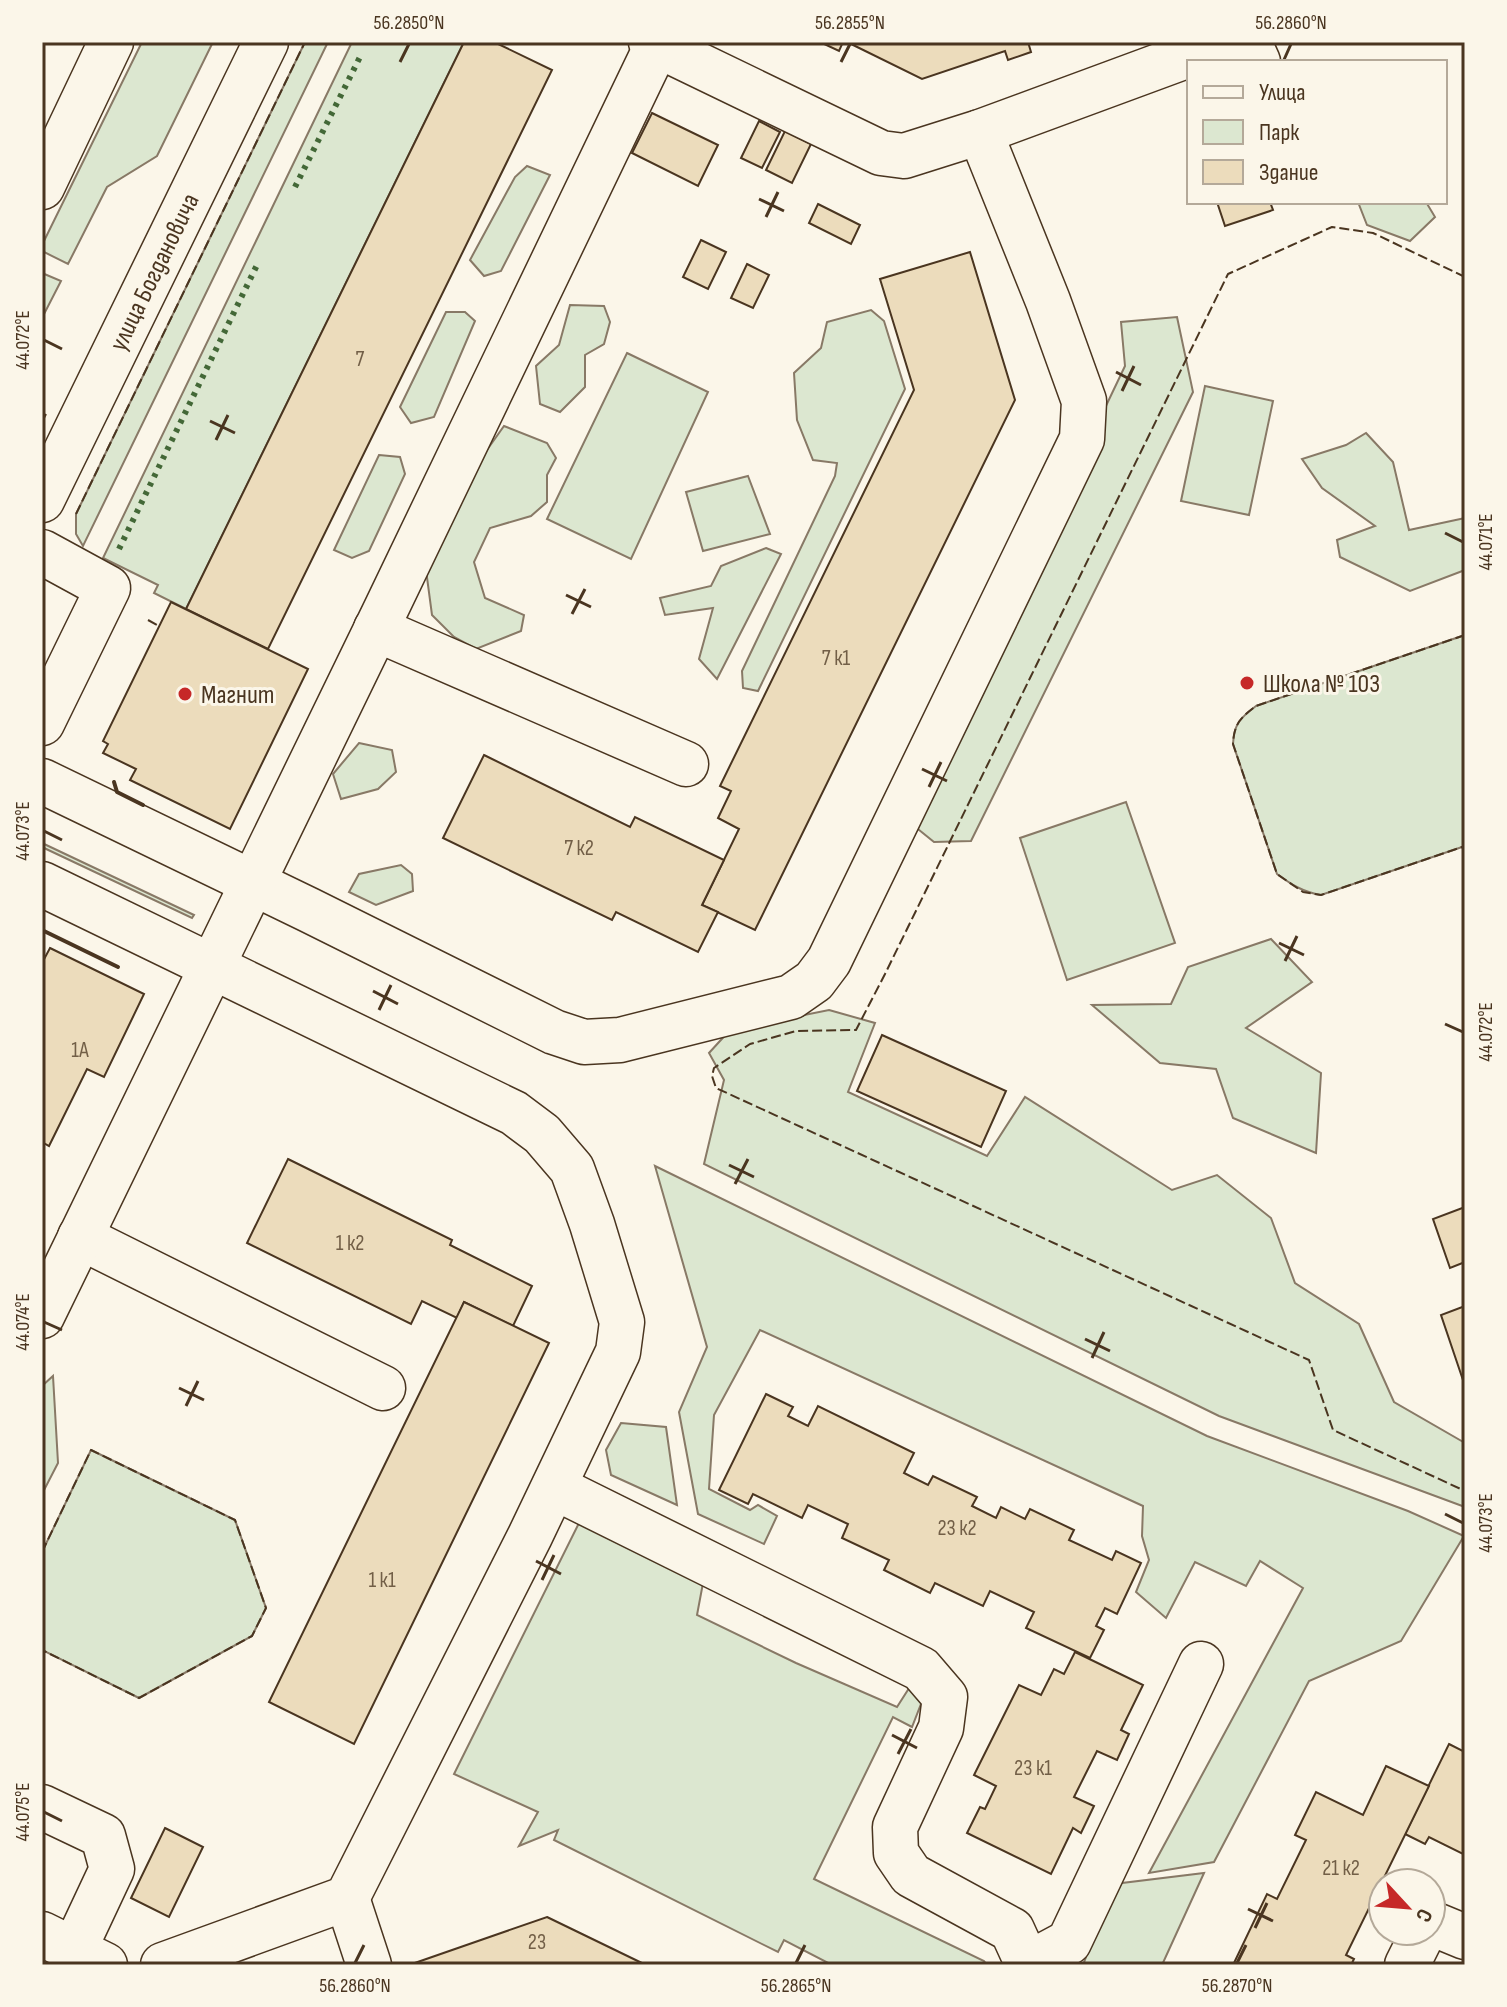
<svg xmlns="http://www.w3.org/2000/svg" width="1507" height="2007" font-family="'Sofia Sans Condensed',sans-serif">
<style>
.green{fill:#dce7d0;stroke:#887966;stroke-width:2}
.building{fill:#ecdcbc;stroke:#4a3520;stroke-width:2}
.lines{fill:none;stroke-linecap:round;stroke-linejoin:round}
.minor-casing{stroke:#4a3520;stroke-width:47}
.minor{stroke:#fbf6e9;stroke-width:44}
.hedge{stroke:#436837;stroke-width:6;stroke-dasharray:4 6;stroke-linecap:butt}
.fence{stroke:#4a3520;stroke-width:2;stroke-dasharray:10 4;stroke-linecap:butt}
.wall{stroke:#4a3520;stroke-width:4}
.ticks{fill:none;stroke:#4a3520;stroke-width:3}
.poi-dot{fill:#c62828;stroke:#fbf6e9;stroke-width:3}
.labels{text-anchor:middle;stroke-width:6;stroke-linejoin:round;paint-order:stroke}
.number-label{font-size:22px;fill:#725f47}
.street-label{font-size:26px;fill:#4a3520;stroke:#fbf6e9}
.poi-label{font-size:26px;fill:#4a3520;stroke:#fbf6e9;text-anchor:start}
.neatline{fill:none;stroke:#4a3520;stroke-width:3}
.ticks-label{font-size:20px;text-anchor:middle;fill:#4a3520}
</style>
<rect width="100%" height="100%" fill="#fbf6e9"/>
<g class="green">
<path d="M142,42H213L157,156L107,187L68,264L42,251V245Z"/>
<path d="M305,42H328L83,546L76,534V514Z"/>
<path d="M352,42H464L186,609L154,593L158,585L103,558Z"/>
<path d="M527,166L550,175L501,271L484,276L470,260L515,177Z"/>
<path d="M1358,202H1426L1435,217L1410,241L1367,225Z"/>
<path d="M42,273L61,281L42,318Z"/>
<path d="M570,305L604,306L610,322L604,344L585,355V387L560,412L540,404L536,366L559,345Z"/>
<path d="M871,310L884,321L905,389L758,691L743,688L742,671L835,476L837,463L813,460L797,420L794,373L821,348L827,322Z"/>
<path d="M446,312H465L475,321L434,417L411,423L400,407Z"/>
<path d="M1177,317L1193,392L971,841L934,842L908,821L1125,366L1121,322Z"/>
<path d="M627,353L708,392L631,559L547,519Z"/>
<path d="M1205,386L1273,401L1249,515L1181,501Z"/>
<path d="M504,426L547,443L556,458L547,475V502L531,516L490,528L474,562L485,598L524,615L521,631L476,649L454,637L432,615L426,570L482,457Z"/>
<path d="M1366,433L1393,462L1409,530L1465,518V570L1410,591L1340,557L1337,540L1375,526L1322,488L1302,459L1346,445Z"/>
<path d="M379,455L400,457L405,474L369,551L352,558L334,550Z"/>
<path d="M748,476L770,534L703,551L686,492Z"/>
<path d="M766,548L781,554L717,679L699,659L713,608L665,615L660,598L711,586L721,566Z"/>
<path d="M1465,635V846L1321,895C1303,892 1292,885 1277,874L1233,744C1234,724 1240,718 1256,706Z"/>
<path d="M359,743L392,750L396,772L378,789L341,799L333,774Z"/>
<path d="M1126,802L1175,943L1067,980L1020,838Z"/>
<path d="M42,843L194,915L192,918L42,847Z"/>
<path d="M401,865L412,874L413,891L376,905L349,892L359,874Z"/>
<path d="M1271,939L1312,982L1246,1028L1321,1073L1316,1153L1233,1118L1216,1069L1160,1063L1092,1005L1171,1004L1188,967Z"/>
<path d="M829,1010L875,1023L848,1092L987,1156L1025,1097L1172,1190L1217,1175L1271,1218L1295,1283L1359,1324L1394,1402L1465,1443V1507L1219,1416L704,1164L724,1080L709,1053L730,1030Z"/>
<path d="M655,1166L1207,1436L1408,1511L1464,1536L1401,1641L1309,1681L1214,1862L1149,1873L1303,1588L1260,1561L1246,1586L1195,1562L1166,1618L1136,1592L1149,1560L1142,1536L1143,1506L760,1330L714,1415L709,1489L750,1510L758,1505L777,1516L764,1544L698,1514L679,1412L707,1347Z"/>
<path d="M53,1376L58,1463L42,1494V1386Z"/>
<path d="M621,1423L666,1427L677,1505L611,1475L606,1450Z"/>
<path d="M91,1450L235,1520L266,1608L252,1636L139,1698L42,1650V1552Z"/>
<path d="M581,1519L703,1583L697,1615L796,1663L897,1707L913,1682L926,1691L912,1727L893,1717L814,1879L984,1961L987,1965H832L784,1940L778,1952L554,1840L558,1830L519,1846L538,1812L454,1774Z"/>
<path d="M1204,1873L1162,1965H1083L1114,1884Z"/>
</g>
<g class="building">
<path d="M464,42H494L552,70L268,649L186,609Z"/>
<path d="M820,42H843L839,51Z"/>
<path d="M847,42H1028L1031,52L1008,60L1005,51L922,79Z"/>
<path d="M652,113L718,145L698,186L632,153Z"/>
<path d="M759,121L780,132L762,168L741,158Z"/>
<path d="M785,131L811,144L792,183L766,170Z"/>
<path d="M1217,202H1270L1273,210L1225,226Z"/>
<path d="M818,204L860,225L851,244L809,223Z"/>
<path d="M701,240L726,252L708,289L683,277Z"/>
<path d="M970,252L1015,400L755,930L702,905L739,829L718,818L731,791L720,786L914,390L880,279Z"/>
<path d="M747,264L769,275L753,308L731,298Z"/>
<path d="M171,602L308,669L230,829L130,780L136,769L103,753L108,744L103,741Z"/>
<path d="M484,755L630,827L635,817L724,860L702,905L718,912L698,952L616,912L612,920L443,838Z"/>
<path d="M50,948L144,994L104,1077L87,1069L49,1146L42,1142V963Z"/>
<path d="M882,1035L1006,1091L981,1147L857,1091Z"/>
<path d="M288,1159L452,1240L450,1245L532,1286L513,1326L464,1302L457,1318L422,1301L411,1324L247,1243Z"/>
<path d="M1465,1207V1262L1450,1268L1433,1219Z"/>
<path d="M464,1302L549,1343L354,1744L269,1702Z"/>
<path d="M1465,1306V1386L1441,1315Z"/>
<path d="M766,1394L793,1407L788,1416L808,1426L818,1406L914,1453L904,1473L928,1485L933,1476L977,1497L972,1506L996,1518L1001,1507L1025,1519L1030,1509L1074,1530L1069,1540L1112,1560L1116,1551L1141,1563L1117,1614L1105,1608L1096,1626L1104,1630L1090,1658L1026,1628L1034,1612L990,1591L983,1606L935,1583L930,1593L884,1570L889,1560L842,1538L848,1524L808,1505L802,1518L753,1494L748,1504L719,1490Z"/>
<path d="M1075,1652L1143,1685L1121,1730L1129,1734L1117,1760L1097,1751L1074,1797L1094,1806L1081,1833L1073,1828L1051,1874L967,1833L980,1807L985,1809L996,1786L974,1775L1019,1685L1041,1695L1054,1669L1064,1674Z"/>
<path d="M1449,1744L1465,1752V1855L1429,1837L1425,1844L1405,1834Z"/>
<path d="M1386,1766L1429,1786L1346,1955L1354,1959L1351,1965H1233L1267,1894L1277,1899L1306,1840L1295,1835L1316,1792L1363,1815Z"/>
<path d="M165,1828L203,1847L169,1917L131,1898Z"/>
<path d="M547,1917L646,1965H409Z"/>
</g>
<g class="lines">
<g class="minor-casing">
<g id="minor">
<path d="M651,42L881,153L904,156L980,132L1224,42"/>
<path d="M1249,42L1258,62"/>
<path d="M42,187L111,42"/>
<path id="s1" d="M42,500L266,42"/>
<path d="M42,552L108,588L42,723"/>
<path d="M376,629L686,764"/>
<path d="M42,781L309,910L554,1032L584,1042L620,1040L791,997L814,981L829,961L1082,439L1084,401L1048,301L980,132"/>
<path d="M42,884L514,1113L542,1134L572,1169L592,1224L622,1322L618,1352L530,1536L347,1898L163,1965"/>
<path d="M80,1237L383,1388"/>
<path d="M42,1316L385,611L657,45"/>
<path d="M554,1487L921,1669L945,1697L941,1728L895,1827L896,1853L911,1875L1012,1930L1028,1965"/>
<path d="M42,1807L103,1836L112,1869L74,1950"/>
<path d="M347,1898L369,1965"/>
<path d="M1431,1923L1465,1937"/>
<path d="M42,1934L105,1965"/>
<path d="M1028,1964L1069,1942L1201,1664"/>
<path d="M1407,1965L1424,1931"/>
</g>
</g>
<use href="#minor" class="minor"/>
<g class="hedge">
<path d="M295,187L361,55"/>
<path d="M119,549L257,265"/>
</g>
<g class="fence">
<path d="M1465,277L1373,233L1332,227L1228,274L885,974L856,1030L796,1031L750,1044L714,1068L712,1076L716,1088L1309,1360L1333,1430L1465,1491"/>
<path d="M42,422L46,414"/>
<path d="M76,514L305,42"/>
<path d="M148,620L159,626"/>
<path d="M1465,635L1256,706C1240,718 1234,724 1233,744L1277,874L1303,892L1321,895L1465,846"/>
<path d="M42,1552L91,1450L235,1520L266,1608L252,1636L139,1698L42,1650"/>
</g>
<g class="wall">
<path d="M114,782L117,792L143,805"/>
<path d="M44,931L118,967"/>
</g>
</g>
<path class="ticks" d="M400,62L409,44M841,62L850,44M1283,62L1291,44M759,199L784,211M766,217L778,192M44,340L62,349M1116,372L1141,385M1122,391L1134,366M210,421L235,433M216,440L228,415M1445,533L1463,542M566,595L591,607M572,614L585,589M922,769L947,781M929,787L941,762M44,831L62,840M1279,943L1304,955M1285,961L1297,936M373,991L398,1004M379,1010L391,985M1445,1024L1463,1032M729,1165L754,1177M735,1184L748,1159M44,1322L62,1330M1085,1339L1110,1351M1092,1358L1104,1332M179,1388L204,1400M186,1406L198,1381M1445,1514L1463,1523M536,1561L561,1574M542,1580L554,1555M892,1735L917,1748M898,1754L911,1729M44,1812L62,1821M1248,1909L1273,1921M1255,1928L1267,1903M355,1963L364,1945M796,1963L805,1945M1237,1963L1246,1945"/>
<g class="poi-dot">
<circle cx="1247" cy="683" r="8"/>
<circle cx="185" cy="694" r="8"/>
</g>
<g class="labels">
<g class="number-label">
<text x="360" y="366">7</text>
<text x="836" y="665">7 к1</text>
<text x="579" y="855">7 к2</text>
<text x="80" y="1057">1А</text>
<text x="350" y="1250">1 к2</text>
<text x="957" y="1535">23 к2</text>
<text x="382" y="1587">1 к1</text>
<text x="1033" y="1775">23 к1</text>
<text x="1341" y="1875">21 к2</text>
<text x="537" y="1949">23</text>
</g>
<g class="street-label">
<text dy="9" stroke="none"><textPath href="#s1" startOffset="254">улица Богдановича</textPath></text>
</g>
<g class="poi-label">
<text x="1263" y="692">Школа № 103</text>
<text x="201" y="703">Магнит</text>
</g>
</g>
<rect width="1507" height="2007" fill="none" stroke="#fbf6e9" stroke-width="88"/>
<rect x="1187" y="60" width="260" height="144" fill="#fbf6e9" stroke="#b4a999" stroke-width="2"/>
<rect x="1203" y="86" width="40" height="12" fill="#fbf6e9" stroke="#b4a999" stroke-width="2"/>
<text x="1259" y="100" font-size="24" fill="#4a3520">Улица</text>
<rect x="1203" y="120" width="40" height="24" fill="#dce7d0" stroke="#b4a999" stroke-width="2"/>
<text x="1259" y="140" font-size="24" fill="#4a3520">Парк</text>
<rect x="1203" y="160" width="40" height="24" fill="#ecdcbc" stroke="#b4a999" stroke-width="2"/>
<text x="1259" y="180" font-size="24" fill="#4a3520">Здание</text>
<g transform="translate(1407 1907) rotate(116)"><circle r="38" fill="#fbf6e9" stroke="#b4a999" stroke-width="2"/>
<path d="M0-6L14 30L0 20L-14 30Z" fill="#c62828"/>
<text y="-12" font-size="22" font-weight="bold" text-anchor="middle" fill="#4a3520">С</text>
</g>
<rect x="44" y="44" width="1419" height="1919" class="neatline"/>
<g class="ticks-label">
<text x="409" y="29">56.2850°N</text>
<text x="850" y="29">56.2855°N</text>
<text x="1291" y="29">56.2860°N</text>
<text transform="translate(22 340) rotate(-90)" y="7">44.072°E</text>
<text transform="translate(1485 542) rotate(-90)" y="7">44.071°E</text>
<text transform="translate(22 831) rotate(-90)" y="7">44.073°E</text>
<text transform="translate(1485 1032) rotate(-90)" y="7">44.072°E</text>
<text transform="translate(22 1322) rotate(-90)" y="7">44.074°E</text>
<text transform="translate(1485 1523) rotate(-90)" y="7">44.073°E</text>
<text transform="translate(22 1812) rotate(-90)" y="7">44.075°E</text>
<text x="355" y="1992">56.2860°N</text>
<text x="796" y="1992">56.2865°N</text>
<text x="1237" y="1992">56.2870°N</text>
</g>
</svg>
